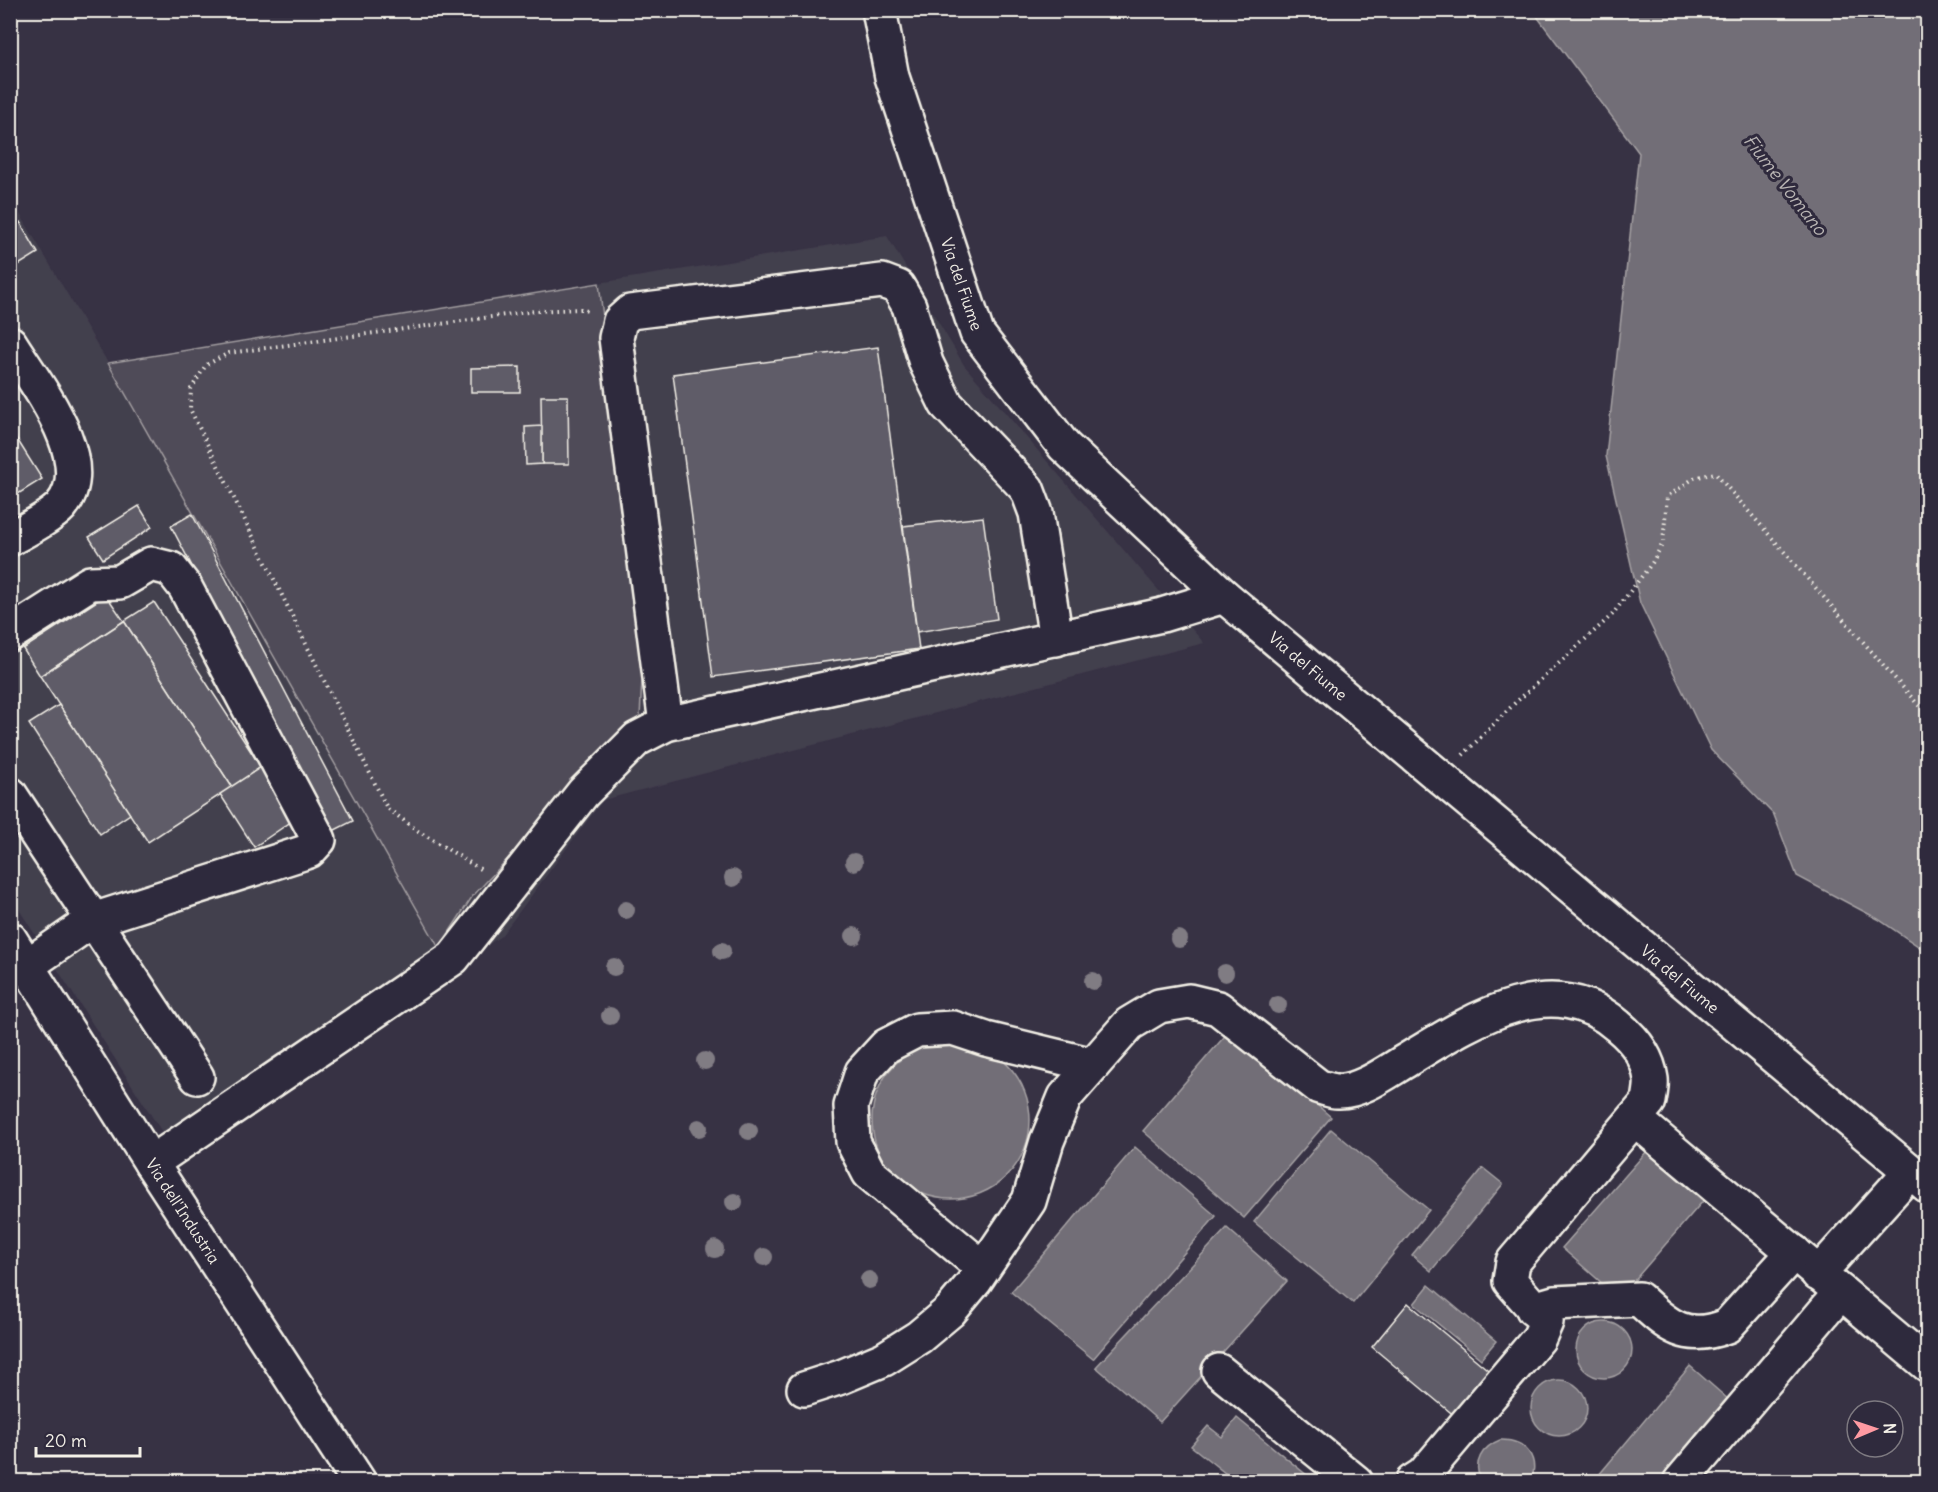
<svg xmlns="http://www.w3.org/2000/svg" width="1938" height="1492" font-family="Delius,sans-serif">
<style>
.built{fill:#433f4e}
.green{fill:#504b59;stroke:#a29ea0;stroke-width:1.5}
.water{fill:#726e77;stroke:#a6a2a4;stroke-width:1.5}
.building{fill:#5f5c67;stroke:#f4f1e8;stroke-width:1.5}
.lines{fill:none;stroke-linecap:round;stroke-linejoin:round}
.minor-casing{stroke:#f4f1e8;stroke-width:38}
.path{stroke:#f4f1e8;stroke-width:4;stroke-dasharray:1.5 4.5;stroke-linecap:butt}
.minor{stroke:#2f2a3d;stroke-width:33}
.tree{fill:#807b83}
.labels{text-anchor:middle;stroke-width:6;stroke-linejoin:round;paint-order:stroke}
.street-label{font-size:16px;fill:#f4f1e8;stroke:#2f2a3d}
.water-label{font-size:18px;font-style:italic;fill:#bab6b5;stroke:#2f2a3d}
</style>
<rect width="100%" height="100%" fill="#373244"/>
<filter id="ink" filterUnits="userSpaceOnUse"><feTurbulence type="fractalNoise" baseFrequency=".0167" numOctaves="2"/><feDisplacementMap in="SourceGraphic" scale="12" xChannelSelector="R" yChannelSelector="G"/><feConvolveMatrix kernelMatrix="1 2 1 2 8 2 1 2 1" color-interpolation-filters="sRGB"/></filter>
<g filter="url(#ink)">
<path class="built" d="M10,197L108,363L439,948L472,897L643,659L599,283L887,236L964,365L1204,643L603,800L501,936L178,1157L11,897Z"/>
<path class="green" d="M599,283L643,659L640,717L472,897L439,948L108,363Z"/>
<g class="water">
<path d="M1533,11H1927V952L1878,919L1797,876L1774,815L1711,750L1640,603L1606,456L1639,153Z"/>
<path d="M1230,1030L1331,1117L1244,1218L1143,1131Z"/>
<circle cx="951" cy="1120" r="79"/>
<path d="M1331,1129L1429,1210L1353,1303L1254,1222Z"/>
<path d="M1135,1147L1216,1216L1093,1359L1011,1292Z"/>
<path d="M1647,1151L1703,1201L1619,1298L1562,1248Z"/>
<path d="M1483,1168L1503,1184L1431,1271L1412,1255Z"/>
<path d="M1227,1228L1287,1281L1160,1422L1096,1367Z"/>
<path d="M1429,1285L1496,1341L1481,1359L1414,1304Z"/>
<circle cx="1604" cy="1350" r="28"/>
<path d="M1690,1366L1729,1400L1660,1481L1593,1482Z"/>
<circle cx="1559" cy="1408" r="28"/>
<path d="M1237,1418L1314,1481H1235L1191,1446L1208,1426L1222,1437Z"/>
<path d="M1500,1440C1525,1439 1540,1458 1531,1481H1481C1472,1463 1482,1447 1500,1440Z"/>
</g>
<g class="building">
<path d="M20,222L38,253L17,266L10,255V228Z"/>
<path d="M878,347L919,649L713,677L673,374Z"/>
<path d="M520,367V392H471V368Z"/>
<path d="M541,396H568L569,464H542Z"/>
<path d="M542,426V464L526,465L525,427Z"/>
<path d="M10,428L42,479L10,499Z"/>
<path d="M139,506L152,527L103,559L89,537Z"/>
<path d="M192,514L353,821L331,832L171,526Z"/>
<path d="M983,517L997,619L917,632L903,526Z"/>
<path d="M106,595L124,621L40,676L23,649Z"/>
<path d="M154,602L261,767L232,787L124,621Z"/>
<path d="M124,621L232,787L148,842L40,676Z"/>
<path d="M59,705L130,814L100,834L29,724Z"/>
<path d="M261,767L295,819L254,847L220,794Z"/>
<path d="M1408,1303L1493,1374L1456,1417L1372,1347Z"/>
</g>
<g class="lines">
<g class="minor-casing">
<g id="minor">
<path d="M879,10L892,77L977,333L1064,446L1224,596L1928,1186"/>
<path d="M10,343C34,382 99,462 61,506C51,517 24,531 10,539"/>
<path d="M10,634L90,583L120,582L151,564L171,569L185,587L319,840L309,851L93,920L28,965"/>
<path d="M666,724L616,338L620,321L630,312L882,281L898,287L909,306L926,363L946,404L1027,489L1036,513L1056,639"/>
<path d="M10,794L197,1077"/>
<path d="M10,939L151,1163L359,1482"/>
<path d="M1635,1119L1928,1365"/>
<path d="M151,1163L453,958L583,793L637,739L666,724L1162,615L1224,596"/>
<path d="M983,1268L869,1173L853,1142L851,1106L862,1072L886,1046L917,1030L953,1028L986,1039L1093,1065"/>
<path d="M1818,1274L1910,1172"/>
<path d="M1533,1309L1554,1303L1639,1299C1669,1327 1686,1342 1727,1326L1794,1252"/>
<path d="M1219,1371L1356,1482"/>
<path d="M804,1389L841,1377L884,1359L919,1337L950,1311L975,1281L1029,1201L1047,1141L1065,1097L1129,1024L1159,1006L1189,1001L1218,1008L1319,1087C1325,1088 1331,1091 1337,1091C1359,1093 1388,1071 1407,1060C1469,1022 1551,967 1618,1026C1634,1039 1648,1057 1651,1079C1652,1086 1650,1094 1649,1101L1513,1262L1510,1281L1546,1322L1539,1338L1423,1475L1412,1482"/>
<path d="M1680,1482L1841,1292"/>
</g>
</g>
<g class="path">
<path d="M1463,755L1514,704L1612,615L1652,563L1663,543L1667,497L1694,478L1715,473L1928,716"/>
<path d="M480,869L418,831L387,808L190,409L191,389L206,365L229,353L535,311L581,309L587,311"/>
</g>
<use href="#minor" class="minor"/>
</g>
<g class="tree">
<circle cx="854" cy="862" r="9"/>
<circle cx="733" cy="878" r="9"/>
<circle cx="626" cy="910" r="9"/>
<circle cx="854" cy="936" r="9"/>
<circle cx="1179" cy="939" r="9"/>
<circle cx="722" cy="951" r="9"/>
<circle cx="614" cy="967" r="9"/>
<circle cx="1225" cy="973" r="9"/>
<circle cx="1093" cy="981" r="9"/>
<circle cx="1278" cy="1005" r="9"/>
<circle cx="610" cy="1016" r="9"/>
<circle cx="705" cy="1061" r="9"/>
<circle cx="699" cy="1128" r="9"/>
<circle cx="749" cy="1131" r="9"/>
<circle cx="734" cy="1202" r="9"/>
<circle cx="715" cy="1249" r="9"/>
<circle cx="764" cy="1257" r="9"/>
<circle cx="869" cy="1280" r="9"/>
</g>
</g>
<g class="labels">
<g class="street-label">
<text transform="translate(962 284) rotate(71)" y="6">Via del Fiume</text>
<text transform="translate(1308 666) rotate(40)" y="6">Via del Fiume</text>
<text transform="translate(1680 979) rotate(40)" y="6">Via del Fiume</text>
<text transform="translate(183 1211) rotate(57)" y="6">Via dell'Industria</text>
</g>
<g class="water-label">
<text transform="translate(1785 185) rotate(52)" y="6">Fiume Vomano</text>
</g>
</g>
<rect width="1938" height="1492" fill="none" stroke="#2f2a3d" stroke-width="36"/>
<rect x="18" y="18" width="1902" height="1456" fill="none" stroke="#f4f1e8" stroke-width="2" filter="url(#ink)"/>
<g transform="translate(1875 1429) rotate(88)"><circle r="28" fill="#2f2a3d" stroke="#7e7a81" stroke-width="1.5"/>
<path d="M0-4.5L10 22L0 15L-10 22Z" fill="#ff9aa2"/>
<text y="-9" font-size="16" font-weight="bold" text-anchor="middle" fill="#f4f1e8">N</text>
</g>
<path d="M36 1447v9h104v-9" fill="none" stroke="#f4f1e8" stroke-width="3"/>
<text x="45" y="1447" font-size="18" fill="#f4f1e8" stroke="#2f2a3d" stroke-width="4.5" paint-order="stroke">20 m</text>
</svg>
